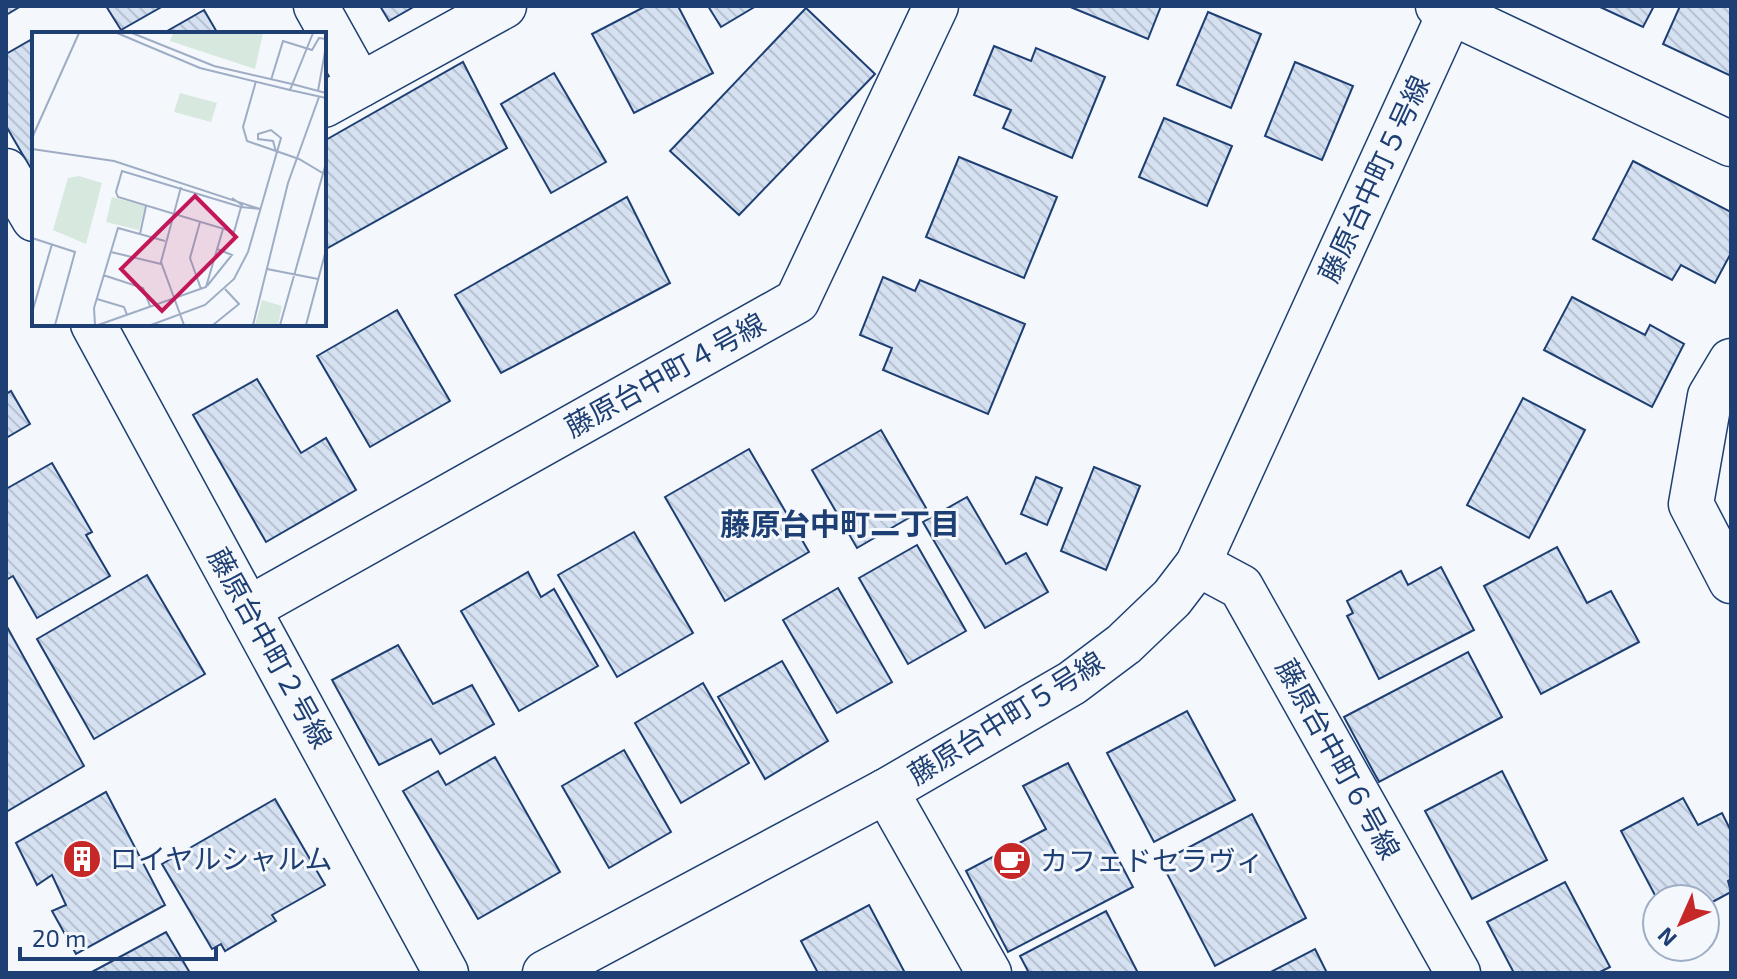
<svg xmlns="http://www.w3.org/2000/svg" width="1737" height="979" font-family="'Exo 2','Noto Sans JP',sans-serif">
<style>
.building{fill:url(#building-back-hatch);stroke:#1d3f73;stroke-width:2}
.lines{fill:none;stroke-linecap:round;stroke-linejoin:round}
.street-casing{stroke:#1d3f73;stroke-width:47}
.street{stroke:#f4f7fb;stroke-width:44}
.labels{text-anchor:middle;stroke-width:6;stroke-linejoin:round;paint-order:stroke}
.street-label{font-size:28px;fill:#1d3f73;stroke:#f4f7fb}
.poi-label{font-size:28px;fill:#1d3f73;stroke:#f4f7fb;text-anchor:start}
.neighbourhood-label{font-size:30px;font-weight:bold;fill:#1d3f73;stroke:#f4f7fb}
.inset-road{fill:none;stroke:#9eadc5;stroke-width:2}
.view{fill:#c2185b;fill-opacity:0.15;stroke:#c2185b;stroke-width:4}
.inset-edge{fill:none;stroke:#1d3f73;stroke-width:4}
</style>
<defs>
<pattern id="building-back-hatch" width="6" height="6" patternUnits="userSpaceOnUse" patternTransform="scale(2)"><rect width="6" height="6" fill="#d5e0f0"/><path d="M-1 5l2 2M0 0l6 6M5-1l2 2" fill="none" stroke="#b6c1d1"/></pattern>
</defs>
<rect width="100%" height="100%" fill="#f4f7fb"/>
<g class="building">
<path d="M6,6H21L6,15Z"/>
<path d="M106,6H163L121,30Z"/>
<path d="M380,6H415L389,21Z"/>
<path d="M646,6H678L713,73L634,113L592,34Z"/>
<path d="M708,6H756L721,27Z"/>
<path d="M1068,6H1161L1148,39Z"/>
<path d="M1598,6H1654L1643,27Z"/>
<path d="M1680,6H1731V76L1663,44Z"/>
<path d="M806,8L875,74L739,215L670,151Z"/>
<path d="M204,10L218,34H162Z"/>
<path d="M1208,12L1261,34L1231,108L1177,85Z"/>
<path d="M34,38V174L6,126V54Z"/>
<path d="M994,46L1031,61L1036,48L1105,77L1072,158L1003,128L1011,110L974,95Z"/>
<path d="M463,62L507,148L324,250V141Z"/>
<path d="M1295,62L1353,86L1322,160L1265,136Z"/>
<path d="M554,73L606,162L551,193L501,104Z"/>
<path d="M1164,118L1232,146L1207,206L1139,177Z"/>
<path d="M959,157L1057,197L1024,278L926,237Z"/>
<path d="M1633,161L1731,212V253L1715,283L1681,265L1672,280L1593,239Z"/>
<path d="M627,197L670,283L501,373L455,295Z"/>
<path d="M883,277L915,291L920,280L1025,324L988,414L883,370L892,348L860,335Z"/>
<path d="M1572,297L1645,335L1650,325L1684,344L1652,407L1544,350Z"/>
<path d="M397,310L450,401L370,447L317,356Z"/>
<path d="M257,379L301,453L326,438L356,490L266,542L193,415Z"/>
<path d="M11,391L30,424L6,438V394Z"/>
<path d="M1523,398L1585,430L1529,538L1467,505Z"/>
<path d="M881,430L926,508L857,548L812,470Z"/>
<path d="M749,449L809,552L725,601L665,497Z"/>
<path d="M52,463L92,532L86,535L110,576L37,618L13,576L6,580V489Z"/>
<path d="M1094,467L1140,486L1106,570L1061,551Z"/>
<path d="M1036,477L1062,488L1047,525L1021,514Z"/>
<path d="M967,497L1006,564L1026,553L1048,592L985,628L923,522Z"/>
<path d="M634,532L693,633L617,677L558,575Z"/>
<path d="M917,545L966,631L908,664L859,578Z"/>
<path d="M1557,547L1587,603L1611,591L1639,642L1541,694L1484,586Z"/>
<path d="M1441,567L1474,630L1379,679L1347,616L1353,613L1347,601L1401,571L1408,585Z"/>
<path d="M528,572L541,597L554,589L598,666L519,711L461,611Z"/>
<path d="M147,575L205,674L94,739L37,639Z"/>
<path d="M838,588L892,682L837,713L783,620Z"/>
<path d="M6,625L84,766L6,812Z"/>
<path d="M398,645L433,704L472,685L494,724L440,754L431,739L379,765L332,680Z"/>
<path d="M1468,652L1502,717L1379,782L1344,717Z"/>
<path d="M782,661L828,741L765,779L718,697Z"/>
<path d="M703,683L749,763L681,803L635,723Z"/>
<path d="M1187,711L1235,800L1154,842L1107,753Z"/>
<path d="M624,750L671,832L609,868L562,786Z"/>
<path d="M495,757L560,872L478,919L403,791L438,771L446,785Z"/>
<path d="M1068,763L1133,887L1008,952L966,871L1046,829L1023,786Z"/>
<path d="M1502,771L1547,860L1472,899L1425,811Z"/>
<path d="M106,792L165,905L76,954L52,911L66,905L52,875L37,885L16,843Z"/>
<path d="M1683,798L1698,825L1722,813L1731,831V879L1728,881L1731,892L1705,906V899H1657L1621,831Z"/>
<path d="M275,799L325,885L272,915L276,921L225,951L221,944L212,949L162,864Z"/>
<path d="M1252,814L1306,918L1215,966L1161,862Z"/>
<path d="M1565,882L1610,967L1598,973H1514L1487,922Z"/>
<path d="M869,905L905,973H818L801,941Z"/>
<path d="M1106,911L1138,973H1029L1020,956Z"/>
<path d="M166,932L190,973H90Z"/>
<path d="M1315,949L1327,973H1269Z"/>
</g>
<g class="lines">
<g class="street-casing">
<g id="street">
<path d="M316,6L360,85"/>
<path d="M1438,6L1731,144"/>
<path d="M324,105L504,6"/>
<path d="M6,171L34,219"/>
<path d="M93,324L446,973"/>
<path d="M1731,361L1710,396L1691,504L1731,581"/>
<path d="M1198,564L1241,587L1458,973"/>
<path d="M248,609L797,301L936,6"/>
<path d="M886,791L989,973"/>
<path d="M545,973L886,791L1072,683L1124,644L1172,598L1198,564L1453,6"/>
</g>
</g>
<use href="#street" class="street"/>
</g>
<defs>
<g id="building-disc" transform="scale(2)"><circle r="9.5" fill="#c62828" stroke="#f4f7fb"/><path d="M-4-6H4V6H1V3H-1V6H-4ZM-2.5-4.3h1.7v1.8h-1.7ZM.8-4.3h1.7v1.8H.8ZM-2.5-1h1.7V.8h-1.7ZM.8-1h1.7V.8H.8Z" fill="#fff"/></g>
<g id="cafe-disc" transform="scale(2)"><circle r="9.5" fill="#c62828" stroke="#f4f7fb"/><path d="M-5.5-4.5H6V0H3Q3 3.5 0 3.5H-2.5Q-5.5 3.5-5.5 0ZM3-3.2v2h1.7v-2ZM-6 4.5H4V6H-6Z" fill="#fff"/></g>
</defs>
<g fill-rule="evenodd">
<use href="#building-disc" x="82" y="859"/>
<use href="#cafe-disc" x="1012" y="861"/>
</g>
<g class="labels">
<g class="street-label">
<text transform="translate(1374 179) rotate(-65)" y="10">藤原台中町５号線</text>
<text transform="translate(665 375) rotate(-29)" y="10">藤原台中町４号線</text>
<text transform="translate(270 648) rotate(61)" y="10">藤原台中町２号線</text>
<text transform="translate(1006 718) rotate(-32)" y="10">藤原台中町５号線</text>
<text transform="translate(1338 759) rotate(61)" y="10">藤原台中町６号線</text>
</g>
<g class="poi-label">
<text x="110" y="869">ロイヤルシャルム</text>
<text x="1040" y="871">カフェドセラヴィ</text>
</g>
<g class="neighbourhood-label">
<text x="840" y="535">藤原台中町二丁目</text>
</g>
</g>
<g transform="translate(32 32)">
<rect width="294" height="294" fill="#f4f7fb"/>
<path d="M141,1H231L223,37L138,9ZM80,165L113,174L107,198L74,190ZM230,268L250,274L246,293H223Z" fill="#d7e8df"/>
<path d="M148,61L185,71L179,90L142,80ZM47,144L70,151L54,212L21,198L36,146Z" fill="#d7e8df"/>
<path class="inset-road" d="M85,1L168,36L258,58L281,1M100,1L182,34L260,52M239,48L251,9L280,18L287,6L294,7M224,49L211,95L215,109L267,127L294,143M260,52L294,61M258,58L294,66M286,59L294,14M0,106L47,1M0,117L82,129L228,177M149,155L129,230L152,293M200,166L210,173L209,175L202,200L86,165L84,160L90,139L209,175L228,177M168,190L158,226L169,257M108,202L114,174M0,206L43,220L23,293M79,220L129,232M235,237L286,247M71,243L111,256L118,274M175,254L200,223L185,217M65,267L92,275L95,283M0,281L20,212M63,293L62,276L86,196L133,209M66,293L174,255L191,197M119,293L173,273L202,247L216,220L249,106L239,98L226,102V107L241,109L244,120M181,293L207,272L193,257M221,293L256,151L287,65M248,293L294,131M274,293L294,218"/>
<path class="view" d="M163,164L204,205L130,279L89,237Z"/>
<rect width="294" height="294" class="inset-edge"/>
</g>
<rect width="1737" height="979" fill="none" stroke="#1d3f73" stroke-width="16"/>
<g transform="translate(1681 923) rotate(225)"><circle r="38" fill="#f4f7fb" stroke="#9eadc5" stroke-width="2"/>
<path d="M0-6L14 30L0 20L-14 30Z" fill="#c62828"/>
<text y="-12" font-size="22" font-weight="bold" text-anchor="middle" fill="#1d3f73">N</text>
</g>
<path d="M20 947v12h196v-12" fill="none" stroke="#1d3f73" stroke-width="4"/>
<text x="32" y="947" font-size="24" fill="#1d3f73" stroke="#f4f7fb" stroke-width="6" paint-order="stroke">20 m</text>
</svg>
